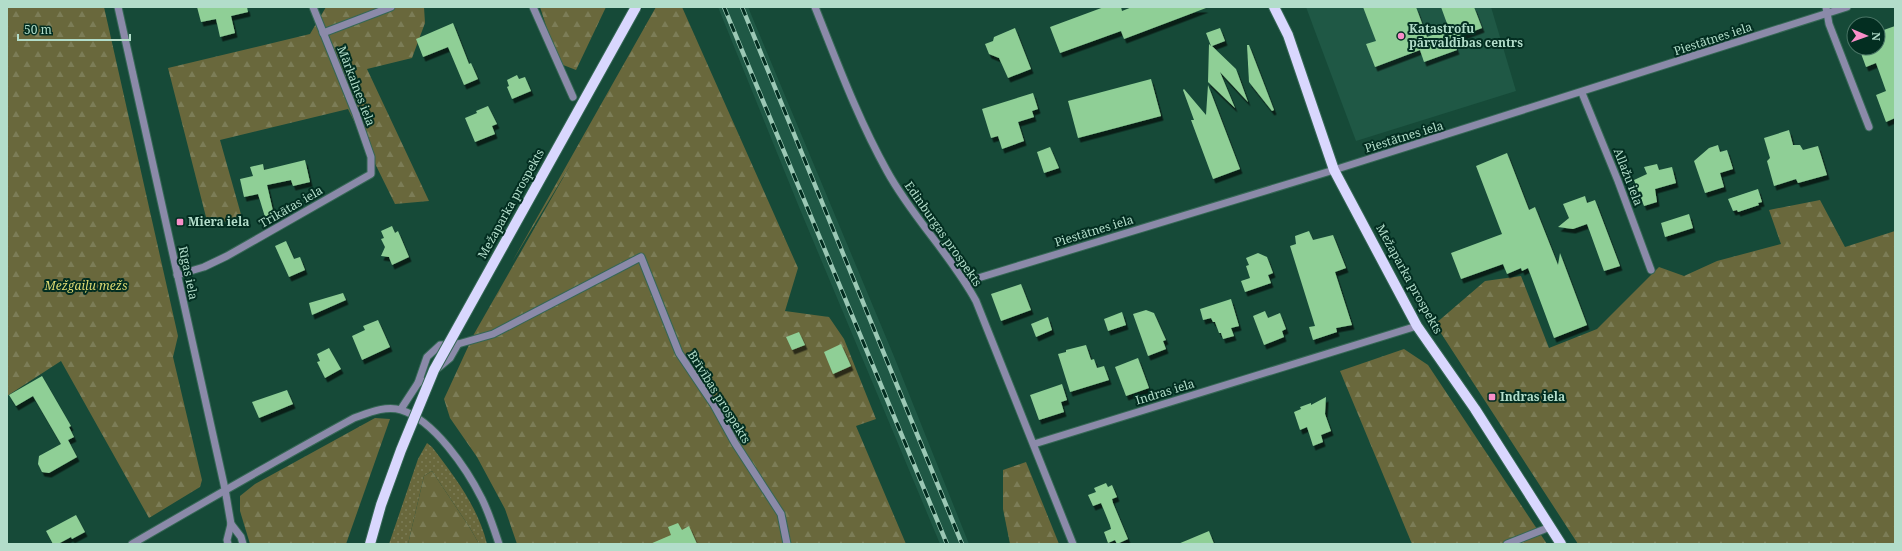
<svg xmlns="http://www.w3.org/2000/svg" width="1902" height="551" font-family="'Noto Serif',serif">
<style>
.built{fill:#1f5845}
.grass{fill:url(#grass-dots)}
.forest{fill:url(#forest-firs)}
.building{fill:#8fcf96;filter:url(#shadow)}
.lines{fill:none;stroke-linecap:round;stroke-linejoin:round}
.minor-casing{stroke:#356755;stroke-width:9}
.major-casing{stroke:#356755;stroke-width:12}
.minor{stroke:#8b8aa9;stroke-width:7}
.major{stroke:#d9d7fe;stroke-width:10}
.rail-casing{stroke:#9bc8b5;stroke-width:4.5}
.rail{stroke:#032e21;stroke-width:3;stroke-dasharray:9;stroke-linecap:butt}
.major-bridge-casing{stroke:#356755;stroke-width:12;stroke-linecap:butt}
.major-bridge{stroke:#d9d7fe;stroke-width:10}
.poi-dot{fill:#f98fc9;stroke:#032e21;stroke-width:1.5}
.labels{text-anchor:middle;stroke-width:4;stroke-linejoin:round;paint-order:stroke}
.poi-label{font-size:12px;font-weight:bold;fill:#b2ddca;stroke:#032e21;text-anchor:start}
.street-label{font-size:12px;fill:#b2ddca;stroke:#032e21}
.park-label{font-size:12px;font-style:italic;fill:#ddda73;stroke:#032e21}
</style>
<defs>
<pattern id="grass-dots" width="8" height="8" patternUnits="userSpaceOnUse"><rect width="8" height="8" fill="#69683c"/><path d="M2 2h.1M6 6h.1" fill="none" stroke="#7c7d57" stroke-width="1.8" stroke-linecap="round"/></pattern>
<pattern id="forest-firs" width="22" height="20" patternUnits="userSpaceOnUse"><rect width="22" height="20" fill="#69683c"/><path d="M5 1l3.5 6h-7zM16 11l3.5 6h-7z" fill="#7c7d57"/></pattern>
<filter id="shadow"><feDropShadow dx="2.5" dy="4.5" stdDeviation="0" flood-color="#0009"/></filter>
</defs>
<rect width="100%" height="100%" fill="#164a38"/>
<g class="built">
<path d="M718,7H748L893,354L969,544H940L799,207Z"/>
<path d="M1306,7H1491L1516,91L1356,141Z"/>
</g>
<path class="grass" d="M427,443L432,447C455,477 478,507 487,544H479L470,528L432,471L424,476L408,544H389L418,459Z"/>
<g class="forest">
<path d="M7,7H104L178,336L173,357L202,480L200,487L149,518L61,361L7,396Z"/>
<path d="M326,7H424L425,23L412,58L367,69L429,201L395,204L348,109L220,140L242,218L208,225L168,68L310,34Z"/>
<path d="M540,7H606L576,70L558,63Z"/>
<path d="M656,7H682L798,268L785,311L829,317L844,339L876,419L856,426L906,544H517L505,509L477,457L450,418L444,399L474,334L571,164L512,262Z"/>
<path d="M1820,200L1845,247L1895,231V544H1578L1435,324L1485,281L1521,276L1549,348L1597,329L1659,267L1684,276L1717,261L1781,244L1769,210Z"/>
<path d="M1404,349L1428,365L1547,544H1412L1340,371Z"/>
<path d="M375,418L390,419L346,544H250L240,511V496L255,484Z"/>
<path d="M1026,462L1059,544H1010L1003,509V470Z"/>
<path d="M432,471L470,528L479,544H408L424,476Z"/>
</g>
<g class="building">
<path d="M197,7H247L248,12L231,16L235,33L220,37L216,19L201,22Z"/>
<path d="M1104,7H1121L1122,11L1132,7L1206,8L1124,39L1121,31L1060,53L1050,27Z"/>
<path d="M1363,7H1416L1427,37L1449,29L1441,7H1474L1482,28L1453,39L1457,50L1424,62L1420,50L1375,67L1366,44L1376,41Z"/>
<path d="M453,23L469,64L471,63L478,79L464,85L448,47L423,57L416,39Z"/>
<path d="M1895,26V118L1886,122L1876,95L1886,91L1876,63L1866,67L1859,48H1878V32Z"/>
<path d="M1015,28L1031,69L1008,78L999,58L989,54L985,44L993,41L994,37Z"/>
<path d="M1220,28L1225,41L1212,46L1236,69L1248,102L1220,72L1235,108L1208,82L1209,44L1211,46L1206,33Z"/>
<path d="M1247,45H1249L1274,110L1272,111L1249,82Z"/>
<path d="M517,75L519,79L525,77L531,91L512,99L507,87L509,86L507,80Z"/>
<path d="M1151,79L1161,116L1078,138L1068,101Z"/>
<path d="M1208,85L1240,169L1213,179L1191,120H1194L1183,90L1184,89L1206,115Z"/>
<path d="M1033,93L1038,109L1032,111L1034,117L1018,122L1024,141L1002,149L998,136L991,138L982,109Z"/>
<path d="M488,106L497,124L492,126L495,134L475,142L465,118L477,113L476,111Z"/>
<path d="M1789,130L1793,145H1800L1803,150L1818,146L1827,175L1798,183L1796,179L1774,186L1767,161L1770,158L1764,138Z"/>
<path d="M1718,145L1720,152L1727,150L1733,169L1720,173L1724,187L1705,193L1694,161L1709,148Z"/>
<path d="M1050,147L1059,168L1044,173L1037,152Z"/>
<path d="M1507,153L1529,210L1535,207L1558,265L1560,253L1587,325L1554,338L1528,268L1522,271L1521,268L1507,274L1503,264L1461,279L1451,253L1502,234L1476,166Z"/>
<path d="M305,160L310,182L293,186L291,180L267,185L274,215L265,217L258,194L244,197L240,179L253,176L250,167L263,164L264,170Z"/>
<path d="M1657,164L1659,170L1672,167L1676,183L1655,189L1657,202L1644,206L1634,180L1647,174L1644,167Z"/>
<path d="M1758,189L1762,202L1758,203L1759,205L1738,212L1737,210L1733,211L1728,199Z"/>
<path d="M1585,196L1587,203L1595,200L1620,266L1604,271L1587,224L1573,229L1558,227L1569,218L1563,204Z"/>
<path d="M1689,214L1693,228L1665,237L1661,223Z"/>
<path d="M392,226L395,233L398,231L409,257L392,265L389,257L381,256L385,247L381,239L384,238L381,231Z"/>
<path d="M1309,231L1313,240L1333,235L1346,268L1335,272L1352,325L1336,328L1337,332L1313,340L1309,327L1315,326L1290,246L1296,244L1295,236Z"/>
<path d="M286,241L294,259L300,257L305,270L289,277L275,246Z"/>
<path d="M1258,253L1267,257L1273,273L1268,275L1271,283L1245,292L1241,281L1250,278L1246,266L1249,265L1246,258Z"/>
<path d="M1021,284L1031,310L1001,321L991,294Z"/>
<path d="M343,293L346,300L312,315L309,303Z"/>
<path d="M1231,299L1239,326L1231,328L1234,336L1223,339L1221,333H1219L1215,322H1213L1211,318L1203,320L1200,309Z"/>
<path d="M1146,310L1154,313L1166,340L1163,341L1166,349L1148,356L1133,314Z"/>
<path d="M1265,311L1268,318L1280,313L1286,329L1282,331L1284,337L1264,345L1253,316Z"/>
<path d="M1122,312L1126,325L1108,331L1104,319Z"/>
<path d="M1048,317L1052,330L1036,337L1031,324Z"/>
<path d="M378,320L390,347L362,360L352,336L365,330L363,326Z"/>
<path d="M799,332L805,345L792,350L786,337Z"/>
<path d="M841,344L851,366L833,374L824,352Z"/>
<path d="M1086,345L1091,360L1094,359L1097,368L1104,366L1109,380L1070,392L1058,354L1066,352V350Z"/>
<path d="M329,348L341,369L325,378L317,362L320,361L317,354Z"/>
<path d="M1138,358L1149,388L1126,396L1115,367Z"/>
<path d="M42,376L71,426L69,427L74,437L68,440L77,457L49,473L42,472L38,464L39,456L61,444L33,396L16,406L9,395Z"/>
<path d="M1062,384L1067,400L1061,402L1064,412L1039,420L1030,395Z"/>
<path d="M287,390L293,404L259,418L252,402Z"/>
<path d="M1326,397L1325,414L1331,431L1321,435L1323,442L1313,446L1307,427L1300,430L1294,412L1301,409L1300,407L1311,403V405Z"/>
<path d="M1106,483L1108,487L1112,485L1117,497L1112,499L1113,503L1128,539L1117,544L1115,540L1108,543L1104,532L1111,529L1110,525L1101,503L1093,506L1088,495L1096,492L1094,488Z"/>
<path d="M76,515L85,532L72,539L71,537L58,544H53L46,531Z"/>
<path d="M678,523L682,530L689,526L697,544H650L671,535L668,527Z"/>
<path d="M1209,531L1214,544H1178Z"/>
</g>
<g class="lines">
<g class="minor-casing">
<g id="minor">
<path d="M118,7L225,489L231,524L227,540L228,544"/>
<path d="M533,7L573,97"/>
<path d="M815,7C837,62 858,119 887,171C912,217 951,255 976,301L1073,544"/>
<path d="M1826,7L1829,24L1869,127"/>
<path d="M323,33L391,7"/>
<path d="M1582,93L1618,181L1651,270"/>
<path d="M177,275L204,267L227,256L371,174V157L356,114L313,7"/>
<path d="M965,282L1334,170L1847,7"/>
<path d="M438,368L450,358L458,344"/>
<path d="M418,383L427,357L440,345L458,344L493,334L641,257L679,353L714,405L735,443L781,514L787,544"/>
<path d="M401,409L418,383L422,381"/>
<path d="M1034,444L1417,326"/>
<path d="M231,524L241,537L243,544"/>
<path d="M132,544C206,501 279,459 354,418C368,413 386,405 401,410C434,420 467,469 482,499C489,513 494,529 499,544"/>
<path d="M1507,544L1550,527"/>
</g>
</g>
<g class="major-casing">
<path id="major" d="M1274,7L1288,35L1334,170L1417,326L1475,409L1561,544"/>
</g>
<use href="#minor" class="minor"/>
<use href="#major" class="major"/>
<g class="rail-casing">
<g id="rail">
<path d="M724,7L947,544"/>
<path d="M742,7L962,544"/>
</g>
</g>
<use href="#rail" class="rail"/>
<g class="major-bridge-casing">
<path id="major-bridge" d="M370,544L381,505L401,450L434,370L636,7"/>
</g>
<use href="#major-bridge" class="major-bridge"/>
</g>
<g class="poi-dot">
<circle cx="1401" cy="36" r="4"/>
<rect x="176" y="218" width="8" height="8" rx="2"/>
<rect x="1488" y="393" width="8" height="8" rx="2"/>
</g>
<g class="labels">
<g class="poi-label">
<text x="1409" y="33">Katastrofu<tspan x="1409" dy="14">pārvaldības centrs</tspan></text>
<text x="188" y="226">Miera iela</text>
<text x="1500" y="401">Indras iela</text>
</g>
<g class="street-label">
<text transform="translate(1713 39) rotate(-18)" y="4">Piestātnes iela</text>
<text transform="translate(356 86) rotate(69)" y="4">Mārkalnes iela</text>
<text transform="translate(1404 137) rotate(-17)" y="4">Piestātnes iela</text>
<text transform="translate(1628 177) rotate(69)" y="4">Allažu iela</text>
<text transform="translate(511 204) rotate(-61)" y="4">Mežaparka prospekts</text>
<text transform="translate(291 207) rotate(-30)" y="4">Trikātas iela</text>
<text transform="translate(1094 231) rotate(-17)" y="4">Piestātnes iela</text>
<text transform="translate(943 234) rotate(55)" y="4">Edinburgas prospekts</text>
<text transform="translate(188 273) rotate(78)" y="4">Rīgas iela</text>
<text transform="translate(1409 279) rotate(61)" y="4">Mežaparka prospekts</text>
<text transform="translate(1165 392) rotate(-17)" y="4">Indras iela</text>
<text transform="translate(719 397) rotate(58)" y="4">Brīvības prospekts</text>
</g>
<g class="park-label">
<text x="86" y="290">Mežgaiļu mežs</text>
</g>
</g>
<rect width="1902" height="551" fill="none" stroke="#b2ddca" stroke-width="16"/>
<g transform="translate(1866 36) rotate(92)"><circle r="19" fill="#032e21" stroke="#497465"/>
<path d="M0-3L7 15L0 10L-7 15Z" fill="#f98fc9"/>
<text y="-6" font-size="11" font-weight="bold" text-anchor="middle" fill="#b2ddca">N</text>
</g>
<path d="M18 34v6h112v-6" fill="none" stroke="#b2ddca" stroke-width="2"/>
<text x="24" y="34" font-size="12" fill="#b2ddca" stroke="#032e21" stroke-width="3" paint-order="stroke">50 m</text>
</svg>
